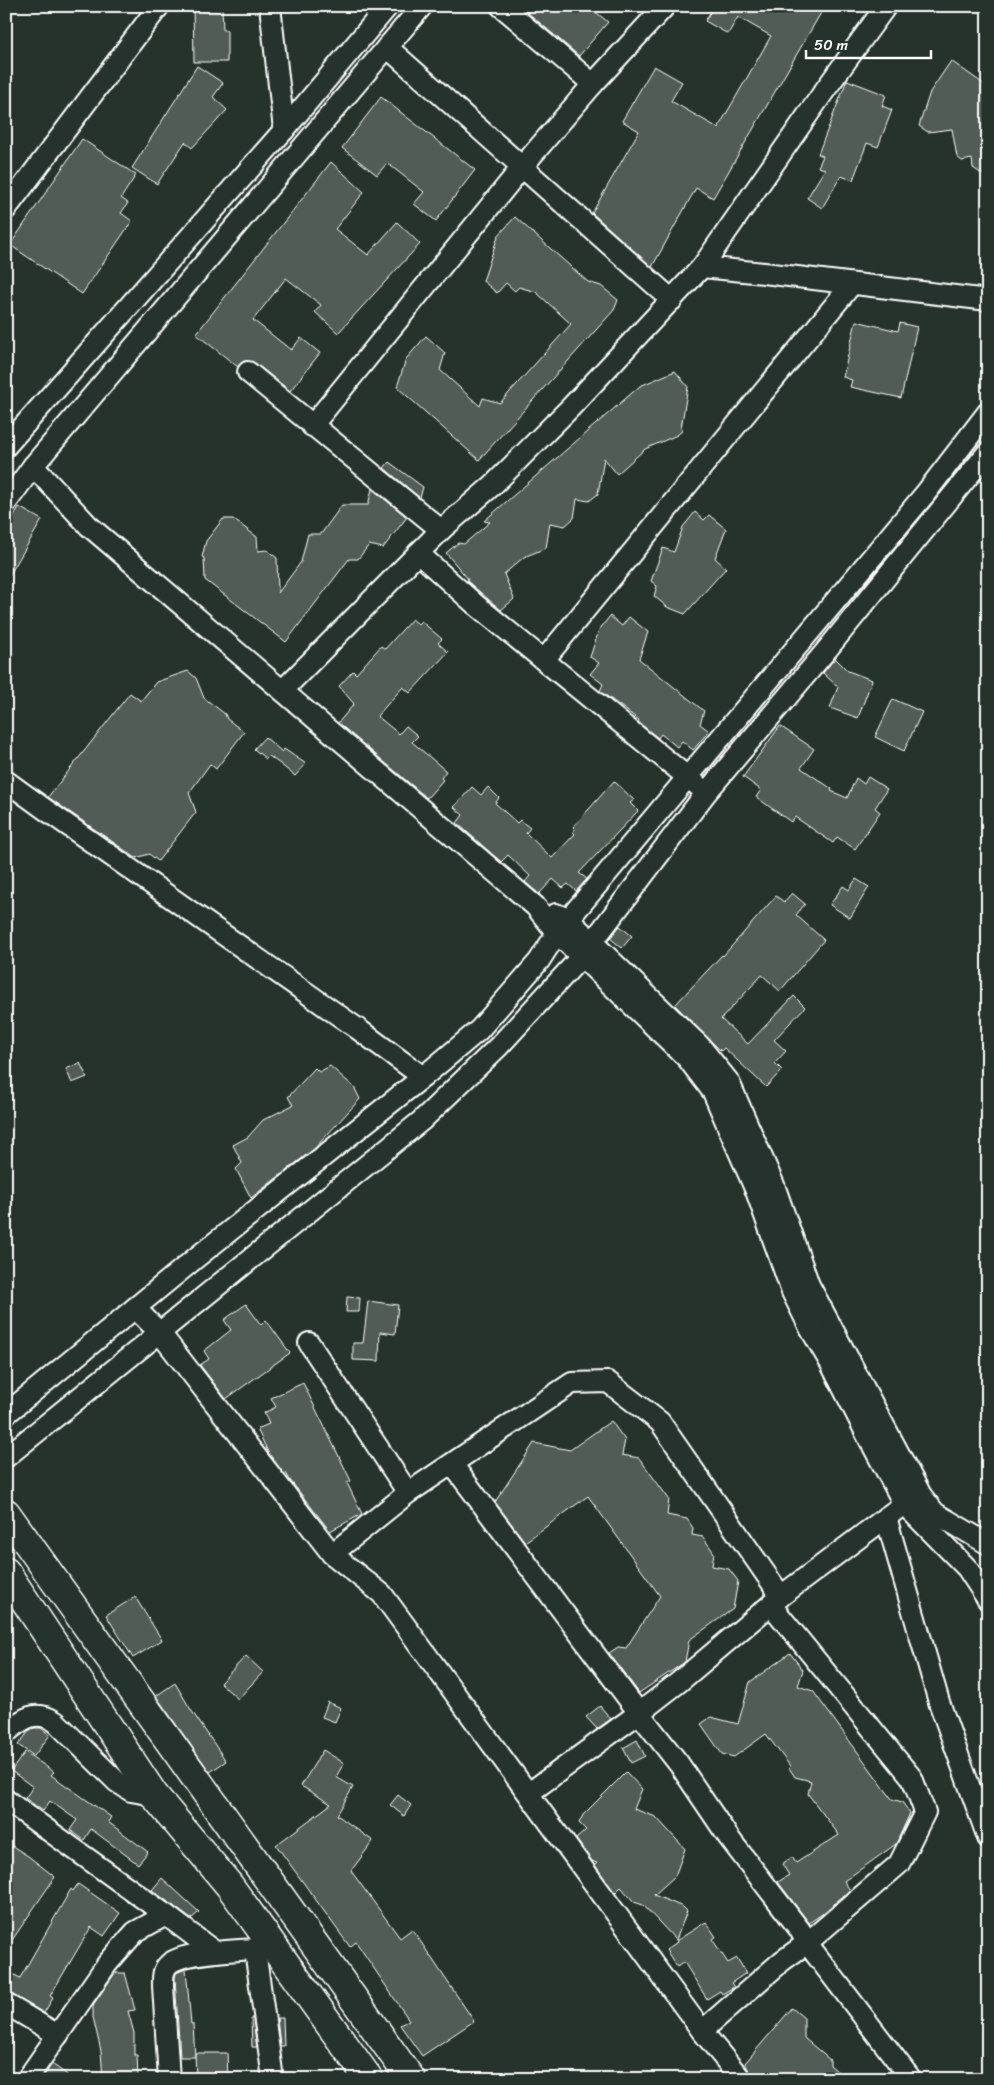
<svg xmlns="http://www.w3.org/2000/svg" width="994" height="2085" font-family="Sriracha,sans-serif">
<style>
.building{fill:#515c57;stroke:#fff}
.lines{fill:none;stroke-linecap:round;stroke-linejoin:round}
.street-casing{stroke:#fff;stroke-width:24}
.highway-casing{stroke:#fff;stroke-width:31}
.street{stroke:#26332d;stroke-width:20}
.highway{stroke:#26332d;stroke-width:28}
</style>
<rect width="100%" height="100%" fill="#26332d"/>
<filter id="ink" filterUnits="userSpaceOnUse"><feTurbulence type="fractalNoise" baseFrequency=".02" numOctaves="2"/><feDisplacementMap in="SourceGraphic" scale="10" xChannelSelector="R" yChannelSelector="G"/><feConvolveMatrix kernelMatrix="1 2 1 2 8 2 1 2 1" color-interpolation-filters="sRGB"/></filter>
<g filter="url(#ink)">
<g class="building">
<path d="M193,6H222L223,30H227V62H194Z"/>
<path d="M520,6H567L574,12L579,6H588L608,22L579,56Z"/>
<path d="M714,6H814L822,11L713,198L696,188L652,267L592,213L639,131L622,121L654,66L682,82L671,101L718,128L771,36L738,17L728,34L705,21Z"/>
<path d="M951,61L988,87V178L973,168L972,159L962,161L957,157L952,129L928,132L919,126L930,92Z"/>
<path d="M197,66L223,83L213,97L227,110L192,148L185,142L157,184L132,168Z"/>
<path d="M847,80L886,95L882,106L892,110L878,147L867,143L853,180L841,176L822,208L807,198L825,169L818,167L823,156L818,154Z"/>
<path d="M381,97L475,170L436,221L414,204L424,192L387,163L377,175L342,148Z"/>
<path d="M82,139L136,175L121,198L128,203L121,213L132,221L82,294L10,245Z"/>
<path d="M331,162L364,192L335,229L368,255L397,222L420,244L338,333L315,312L321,305L286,278L253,320L291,350L301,338L320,353L290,391L255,363L244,361L238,367L196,334Z"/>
<path d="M515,217L588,282L601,286L618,300L614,310L479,460L397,387L406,359L426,336L445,353L440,370L480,406L483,398L500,403L571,324L536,292L519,287L515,291L506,283L497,293L483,281L498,236Z"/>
<path d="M856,321L898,331L900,323L917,327L901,398L850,387L852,380L843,377Z"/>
<path d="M675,371L688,387L681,428L682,431L677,435L645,449L617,474L604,458L598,494L589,501L577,499L574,518L565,526L550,523L546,548L524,557L504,574L514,599L501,610L467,581L468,579L446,553L458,543L464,544L490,522L484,521L640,386Z"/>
<path d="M389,462L423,487L420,498L384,468Z"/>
<path d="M372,489L407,517L383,548L369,545L358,559H349L286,642L205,580L204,558L202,557L206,541L223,519H233L257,537L258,551L267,550L277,558L278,593L301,562L308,534H321L342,505H368Z"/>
<path d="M19,507L42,520L6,581V530Z"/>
<path d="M695,512L704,520L709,515L726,529L715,558L726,568L685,614L667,607L654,596L657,586L651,581L663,548L674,552L683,527Z"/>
<path d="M610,616L622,626L629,617L648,632L639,659L704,711L700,724L709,731L693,750L682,741L677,747L661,734L658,738L638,722L639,720L600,691L603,684L590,674L599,663L590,657L599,630Z"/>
<path d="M412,619L418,624L421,621L442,639L438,643L448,652L410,693L403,687L377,716L399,734L406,726L418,736L412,742L446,771L441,778L443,780L427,798L338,723L354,704L339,686L353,671L356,674L381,646L385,649Z"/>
<path d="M835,658L848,671L872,680L858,718L830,708L838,687L823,673Z"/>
<path d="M188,671L196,678L204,698L225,714L227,719L244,732L216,769L210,764L189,793L196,812L158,861L149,854L136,858L48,797L130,693L141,701L156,682Z"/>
<path d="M893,699L922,712L904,751L875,737Z"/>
<path d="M780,726L814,749L801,768L832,789L831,791L847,798L856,778L864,784L868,777L887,789L875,808L880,812L855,849L837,837L833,843L795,817L791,822L756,797L761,790L743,777Z"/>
<path d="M265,737L282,752L284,749L306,764L295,776L280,764L269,756L266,759L254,749Z"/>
<path d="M614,781L634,800L630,803L638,811L579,873L587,879L576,891L568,884L563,888L553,879L539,894L525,882L530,876L508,855L501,862L457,823L463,815L454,807L472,787L481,795L488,787L499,798L495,803L517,823L520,820L530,828L526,833L552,858L575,834L573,832L575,829L573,827Z"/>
<path d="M856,879L869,887L850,918L830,905L843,886L849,890Z"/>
<path d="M792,893L805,904L796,915L824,940L780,991L762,975L721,1019L748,1044L794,996L805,1007L774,1040L786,1051L775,1063L782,1070L766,1087L724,1048L721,1051L675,1005L722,955L723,956L776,896L784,902Z"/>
<path d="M620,926L632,936L622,948L610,938Z"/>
<path d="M80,1063L87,1077L72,1083L66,1069Z"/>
<path d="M330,1066L354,1087L360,1099L314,1149L251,1198L236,1169L242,1163L233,1145L248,1137L263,1120L293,1105L288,1097L315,1068L319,1072Z"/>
<path d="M347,1297L360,1298L359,1312H346Z"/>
<path d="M368,1301L398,1305L395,1334L380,1332L379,1361L353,1360V1343H363Z"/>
<path d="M246,1304L261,1325L266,1320L290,1353L226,1399L200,1365L209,1359L204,1351L231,1330L224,1320Z"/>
<path d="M303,1383L351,1481L347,1483L362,1514L330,1531L290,1480L286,1473L284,1474L269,1454L257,1429L269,1424L264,1413L276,1407L271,1398Z"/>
<path d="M611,1421L625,1440L622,1455L639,1458L669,1499L667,1515L687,1519L693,1528L692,1535L703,1537L714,1553L712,1566L729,1569L738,1581L733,1609L689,1640L685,1662L639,1693L609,1653L618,1647L626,1648L660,1596L588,1496L525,1542L495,1502L534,1443L570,1450Z"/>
<path d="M135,1597L162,1640L133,1658L106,1615Z"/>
<path d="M790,1653L803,1670L798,1686L813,1691L892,1799L902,1802L910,1813L896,1844L844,1881L850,1890L822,1914L809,1923L778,1882L789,1875L782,1864L792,1857L796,1863L839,1835L808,1794L811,1781L795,1777L789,1768L790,1766L766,1734L734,1757L722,1754L701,1724L711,1717L738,1724L750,1682Z"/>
<path d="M246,1656L263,1672L238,1699L220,1683Z"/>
<path d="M175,1683L191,1710L226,1761L210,1772L156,1696Z"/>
<path d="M328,1702L341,1708L335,1722L322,1717Z"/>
<path d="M600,1706L611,1719L597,1729L586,1717Z"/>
<path d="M33,1728H41L50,1735L34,1756L18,1745L30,1730Z"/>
<path d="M637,1740L645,1756L631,1763L623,1748Z"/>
<path d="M323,1750L344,1763L336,1777L353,1787L337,1815L373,1841L351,1871L400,1938L412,1929L474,2021L422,2056L400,2025L409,2020L356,1942L350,1947L276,1845L331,1804L301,1786Z"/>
<path d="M25,1752L54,1772L51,1775L111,1817L108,1822L148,1852L138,1864L91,1829L84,1840L70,1830L77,1820L50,1801L43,1811L25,1798L33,1787L11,1771Z"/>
<path d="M626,1772L642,1789L634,1809L656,1817L685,1849L675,1876L654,1895L683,1907L687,1911L676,1940L643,1905L634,1902L621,1887L615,1893L595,1865L597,1863L592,1861L576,1839L586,1830L579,1823L583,1815Z"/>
<path d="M398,1795L411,1805L404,1816L390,1805Z"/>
<path d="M6,1842L28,1856L55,1877L6,1949Z"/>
<path d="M162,1878L199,1912L191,1919L152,1890Z"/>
<path d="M78,1884L120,1913L104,1936L91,1927L50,1996L53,1998L44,2013L6,1992V1970L20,1978L71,1889L73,1891Z"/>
<path d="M706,1922L716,1937L712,1939L728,1963L737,1958L746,1973L731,1983L734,1987L722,1994L720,1991L707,1999L684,1962L677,1967L666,1950L677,1942L676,1941Z"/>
<path d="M186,1969L191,2024H193L195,2057H180L175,1978L176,1973Z"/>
<path d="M115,1973H125L135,2010L128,2011L134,2033V2055H137L138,2079H103L101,2051L93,2017V2005Z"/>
<path d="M792,2008L804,2018V2038L830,2060V2065L846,2079H753L745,2063Z"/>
<path d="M251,2018H253L257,2047H252Z"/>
<path d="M277,2018H283L284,2046H280Z"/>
<path d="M195,2053H227L228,2079H196Z"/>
<path d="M52,2064L73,2079H42Z"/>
</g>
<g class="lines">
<g class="street-casing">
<g id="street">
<path d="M270,6L284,130"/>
<path d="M501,6L593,84"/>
<path d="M387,47L672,300"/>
<path d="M6,209L159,6"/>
<path d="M702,267L764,273L988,300"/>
<path d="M248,372L441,530"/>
<path d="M312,426L522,167L593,84L665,6"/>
<path d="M6,446L284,130L388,6"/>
<path d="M33,466L89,526L535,906L557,933L687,1058L713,1092L756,1191L792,1292L811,1330L831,1364L867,1435L904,1504L967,1568L988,1600"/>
<path d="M6,503L33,466L422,6"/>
<path d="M418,553L476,605L697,785"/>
<path d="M544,660L852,284"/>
<path d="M283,690L441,530L493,485L571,407L702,267L825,90L886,6"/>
<path d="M6,781L46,810L358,1029L423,1077"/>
<path d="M556,914L568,919L700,1046L729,1082L774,1185L809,1285L921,1495L935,1513L988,1544"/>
<path d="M135,1308L160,1333L332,1554L382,1594L702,2031L741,2079"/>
<path d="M309,1343L408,1493"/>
<path d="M6,1414L197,1257L423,1077L479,1030L539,961L557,933L925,494L988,412"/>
<path d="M6,1457L421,1121L499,1046L581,957L706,793L825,652L988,452"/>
<path d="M452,1464L639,1713L529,1793"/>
<path d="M886,1517L939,1702L988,1838"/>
<path d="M332,1554L408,1493L572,1383L608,1382L660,1422L781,1596"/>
<path d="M771,1605L912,1778L925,1812L899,1864L807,1943L911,2079"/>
<path d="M6,1733C23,1718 36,1709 56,1722L117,1782L131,1791L154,1795"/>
<path d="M6,1800L166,1915"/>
<path d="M255,1950L273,2079"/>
<path d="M6,2004L58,2035"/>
<path d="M702,2031L782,1961L807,1943L800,1930L729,1838L679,1764L639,1713L679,1682L781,1596L904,1504L915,1498"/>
<path d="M27,2079L107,1964L135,1932L166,1915L215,1952"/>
<path d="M169,2079L163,1986C163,1979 162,1970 169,1964C185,1950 250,1951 273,1947"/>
</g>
</g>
<g class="highway-casing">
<g id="highway">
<path d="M6,1513L411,2079"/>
<path d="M6,1572L154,1795L229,1885L369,2079"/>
</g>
</g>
<use href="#street" class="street"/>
<use href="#highway" class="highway"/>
</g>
</g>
<rect width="994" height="2085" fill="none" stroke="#26332d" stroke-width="25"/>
<rect x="12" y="12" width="969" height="2060" fill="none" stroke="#fff" stroke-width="2" filter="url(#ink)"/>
<path d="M806 50v8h125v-8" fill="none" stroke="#ffffff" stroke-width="2.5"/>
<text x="814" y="50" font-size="15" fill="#ffffff" stroke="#26332d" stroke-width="4" paint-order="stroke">50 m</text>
</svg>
